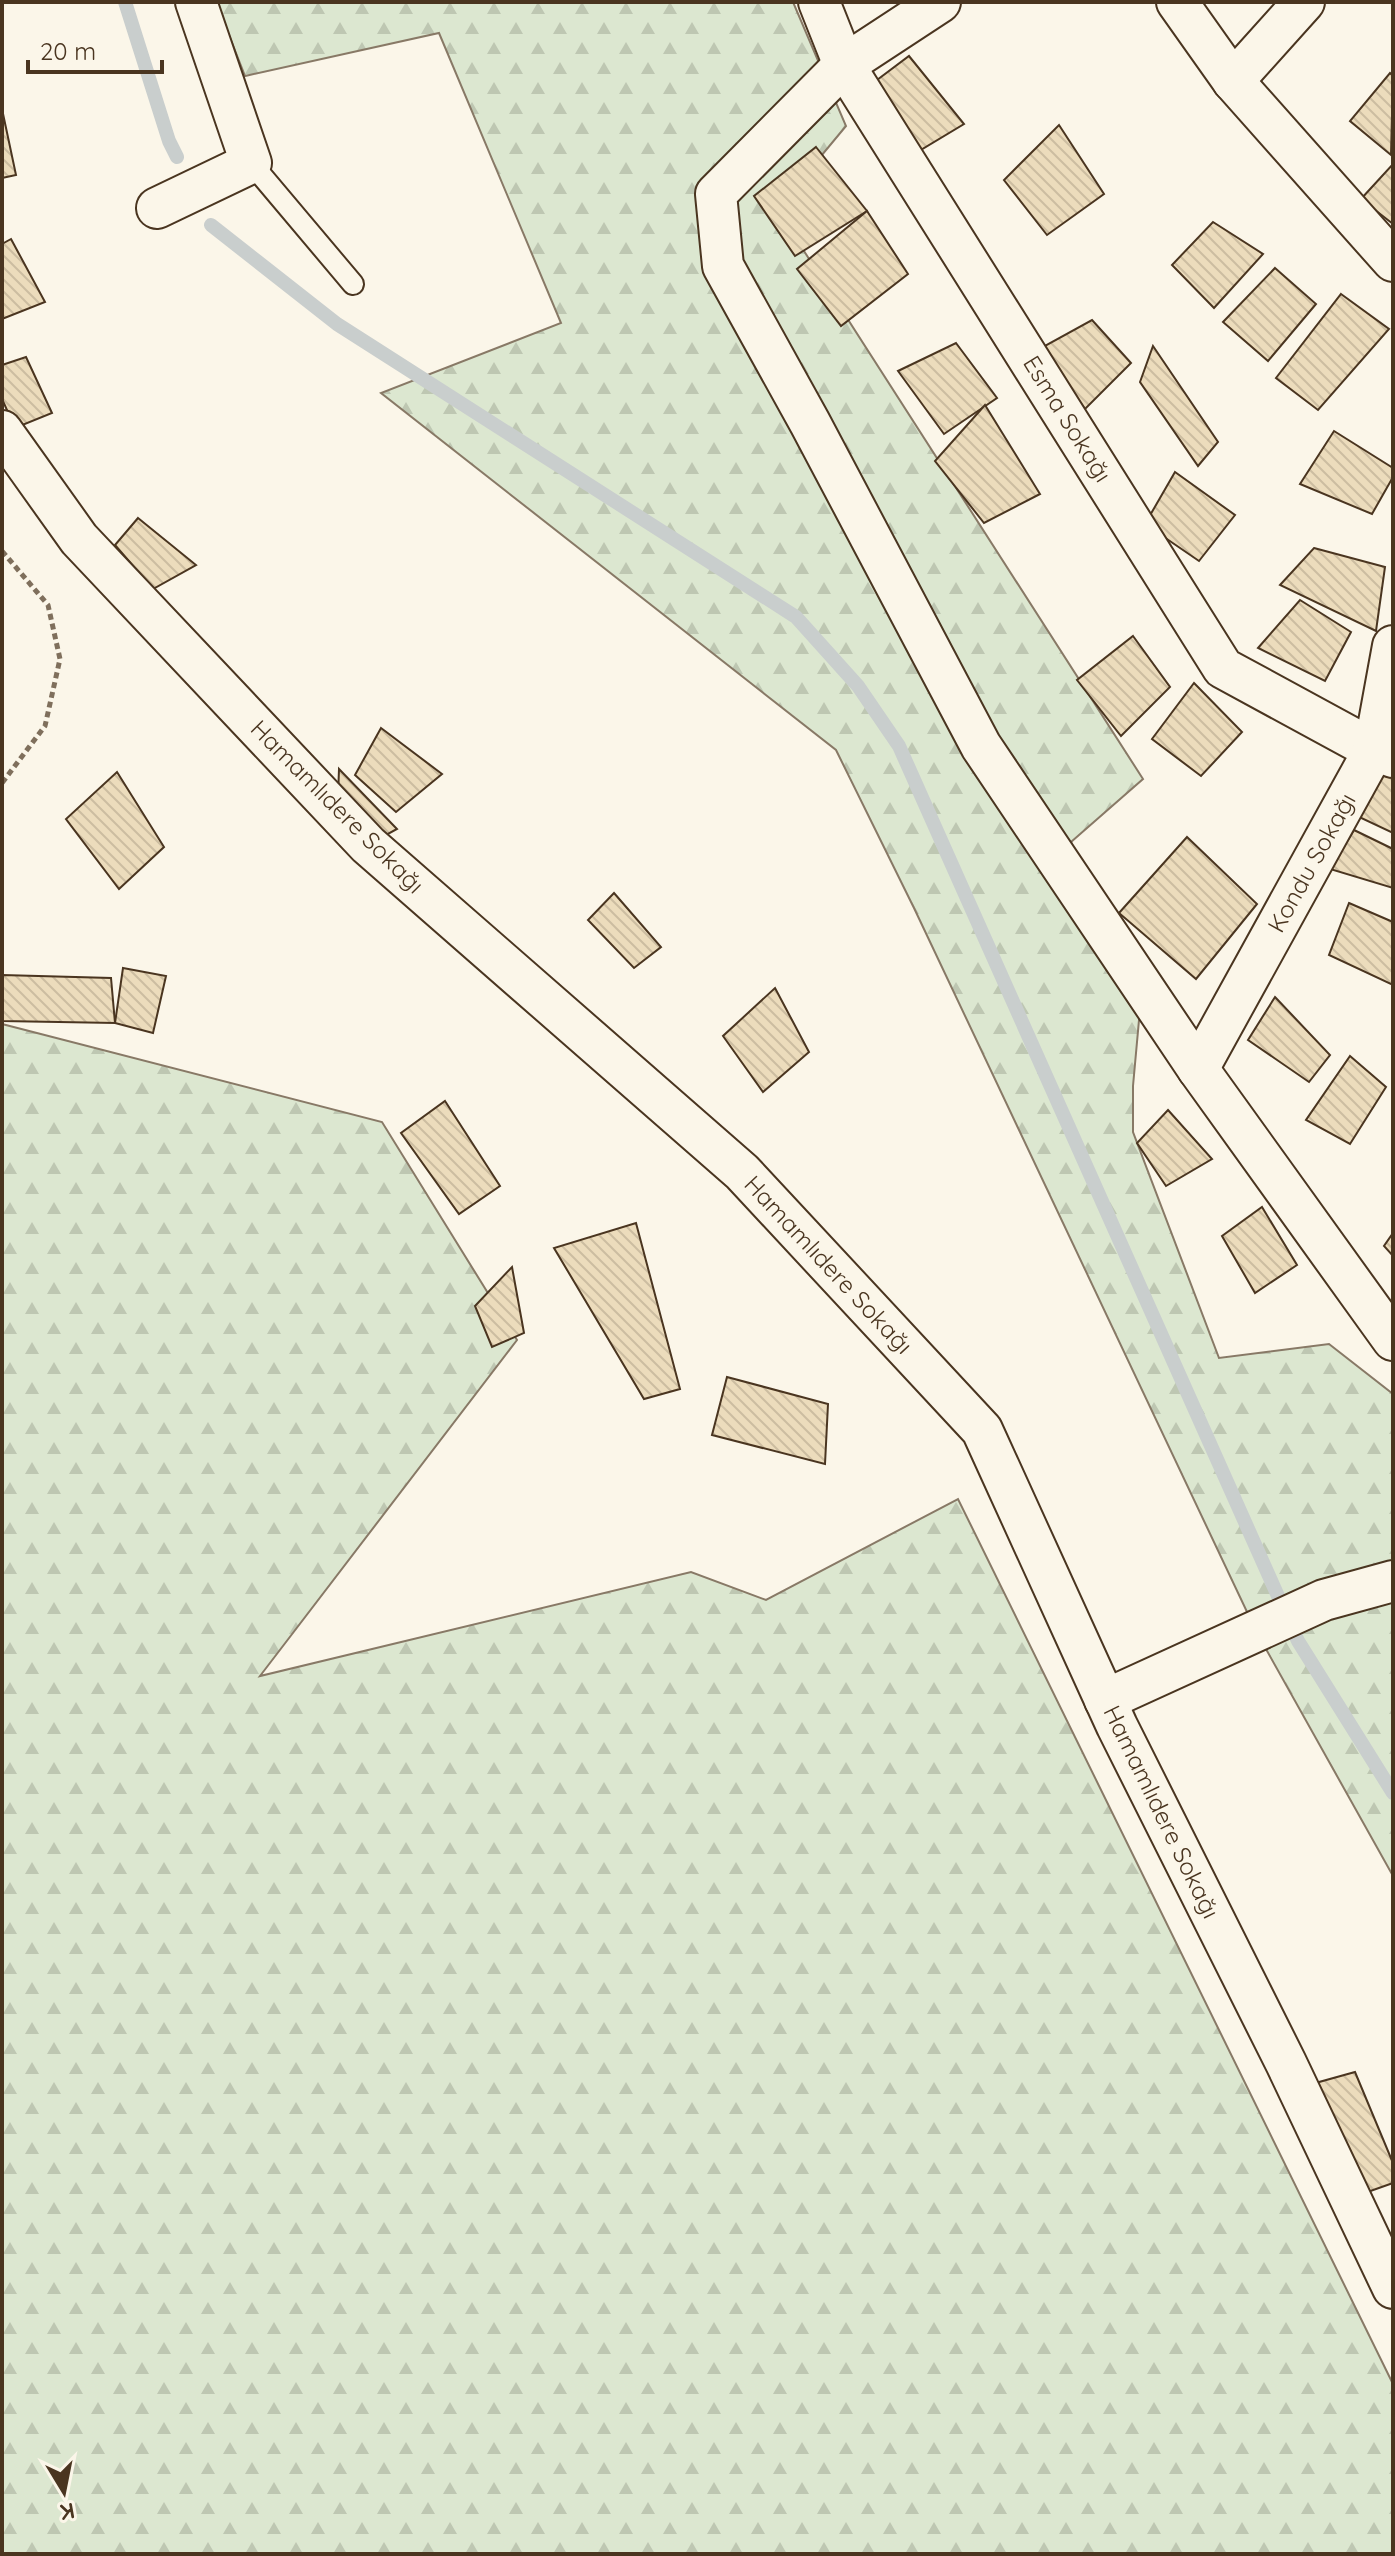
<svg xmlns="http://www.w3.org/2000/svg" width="1395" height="2556" font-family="Quicksand,sans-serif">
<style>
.forest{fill:url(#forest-firs);stroke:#887966;stroke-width:2}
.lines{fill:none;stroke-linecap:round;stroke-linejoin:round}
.stream{stroke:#c9cecd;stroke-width:14}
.building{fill:url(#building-back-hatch);stroke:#4a3520;stroke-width:2}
.lane-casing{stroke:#4a3520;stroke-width:24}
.street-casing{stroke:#4a3520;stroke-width:44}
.path{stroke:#7f6f5c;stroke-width:5;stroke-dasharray:6 4;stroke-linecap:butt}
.lane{stroke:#fbf6e9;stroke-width:20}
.street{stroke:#fbf6e9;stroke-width:40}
.labels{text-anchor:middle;stroke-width:6;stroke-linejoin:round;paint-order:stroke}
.street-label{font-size:24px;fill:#4a3520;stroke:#fbf6e9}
</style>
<defs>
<pattern id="forest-firs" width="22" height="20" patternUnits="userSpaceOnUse" patternTransform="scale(2)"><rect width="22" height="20" fill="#dce7d0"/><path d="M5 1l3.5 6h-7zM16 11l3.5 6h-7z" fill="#bec7b2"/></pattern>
<pattern id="building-back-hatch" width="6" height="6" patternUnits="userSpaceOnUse" patternTransform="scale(2)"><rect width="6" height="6" fill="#ecdcbc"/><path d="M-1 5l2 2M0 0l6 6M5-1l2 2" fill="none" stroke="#ccbda1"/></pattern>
</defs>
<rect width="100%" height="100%" fill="#fbf6e9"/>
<g class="forest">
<path d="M216,2H793L846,126L777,209L1143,779L1071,842L1140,1009L1133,1086V1132L1219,1358L1329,1344L1393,1394V1876L1257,1633L914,908L836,750L381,393L561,323L439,33L245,76Z"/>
<path d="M2,1024L382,1122L517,1340L260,1676L691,1572L766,1600L958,1499L1393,2384V2554H2Z"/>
</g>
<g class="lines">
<g class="stream">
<path d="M125,2L169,141L177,157"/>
<path d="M211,225L337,324L796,617L858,686L899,746L1298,1641L1393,1793"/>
</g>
</g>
<g class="building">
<path d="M909,56L964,124L904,160L869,86Z"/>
<path d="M1390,73L1393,76L1391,155L1350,121Z"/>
<path d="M2,109L16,175L2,178Z"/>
<path d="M1059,125L1104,194L1047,235L1004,180Z"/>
<path d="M816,147L867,211L795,256L754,196Z"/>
<path d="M1393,164V224L1361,199Z"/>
<path d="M867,211L908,274L841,326L797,269Z"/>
<path d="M1213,222L1263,254L1214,308L1172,265Z"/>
<path d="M11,239L45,302L2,319V244Z"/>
<path d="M1275,268L1316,304L1268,361L1223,322Z"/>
<path d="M1341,294L1389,329L1318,410L1276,378Z"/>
<path d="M1092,320L1131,363L1085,409L1041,348Z"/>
<path d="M956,343L997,398L944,434L898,371Z"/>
<path d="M1153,346L1218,442L1198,466L1140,382Z"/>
<path d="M26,357L52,413L15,428L2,399V365Z"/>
<path d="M985,405L1040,494L984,523L935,461Z"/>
<path d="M1334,431L1393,468V477L1372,514L1300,484Z"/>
<path d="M1175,472L1235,515L1199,561L1145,524Z"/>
<path d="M138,518L196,565L153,589L115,545Z"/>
<path d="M1314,548L1385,567L1376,631L1280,585Z"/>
<path d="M1300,600L1351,632L1325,681L1258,648Z"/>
<path d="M1133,636L1170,687L1121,736L1077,680Z"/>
<path d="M1194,683L1242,732L1201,776L1152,739Z"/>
<path d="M381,728L442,774L396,812L355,775Z"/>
<path d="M1377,765L1393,772V833L1357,816Z"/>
<path d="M339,769L397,829L368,845L338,797Z"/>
<path d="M117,772L164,847L119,889L66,819Z"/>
<path d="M1354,830L1393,849V888L1330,869Z"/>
<path d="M1187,837L1257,904L1196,979L1119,913Z"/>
<path d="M614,893L661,947L634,968L588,920Z"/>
<path d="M1349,903L1393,922V985L1329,955Z"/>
<path d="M123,968L166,976L153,1033L115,1023Z"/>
<path d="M2,975L111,978L115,1023L2,1021Z"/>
<path d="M775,988L809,1052L763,1092L723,1036Z"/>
<path d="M1275,997L1330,1055L1309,1082L1248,1040Z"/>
<path d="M1350,1056L1386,1087L1350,1144L1306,1120Z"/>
<path d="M445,1101L500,1186L459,1214L401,1133Z"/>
<path d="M1168,1110L1212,1159L1166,1186L1137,1143Z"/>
<path d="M1262,1207L1297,1265L1255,1293L1222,1236Z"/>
<path d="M636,1223L680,1389L644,1399L554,1248Z"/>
<path d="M1393,1233V1256L1384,1246Z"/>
<path d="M512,1267L524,1333L492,1347L475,1306Z"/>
<path d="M727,1377L828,1404L825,1464L712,1435Z"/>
<path d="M1355,2072L1393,2163V2183L1362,2194L1312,2084Z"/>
</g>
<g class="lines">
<g class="lane-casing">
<path id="lane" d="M251,163L353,284"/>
</g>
<g class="street-casing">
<g id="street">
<path d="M819,2L844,65L1223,668L1374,750L1393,757"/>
<path d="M940,2L844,65L716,194L723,266L810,423L981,746L1198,1069L1393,1340"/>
<path d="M1177,2L1233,81L1393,261"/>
<path d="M1233,81L1304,2"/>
<path d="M157,208L251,163L196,2"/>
<path d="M2,431L79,539L368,845L742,1172L982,1430L1117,1726L1286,2063L1393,2288"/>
<path d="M1198,1069L1374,750L1393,646"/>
<path d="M1105,1700L1324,1600L1393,1581"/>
</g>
</g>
<path class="path" d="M2,551L48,605L60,659L45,726L2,783"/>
<use href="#lane" class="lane"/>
<use href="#street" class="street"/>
</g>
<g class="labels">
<g class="street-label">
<text transform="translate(1067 419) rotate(58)" y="8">Esma Sokağı</text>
<text transform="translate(337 807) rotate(45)" y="8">Hamamlıdere Sokağı</text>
<text transform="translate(1312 863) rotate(-61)" y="8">Kondu Sokağı</text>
<text transform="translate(828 1265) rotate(47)" y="8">Hamamlıdere Sokağı</text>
<text transform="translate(1161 1812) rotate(64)" y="8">Hamamlıdere Sokağı</text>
</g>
</g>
<rect width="1395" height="2556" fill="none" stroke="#4a3520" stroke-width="8"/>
<g transform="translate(64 2492) rotate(170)" stroke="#fbf6e9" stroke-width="6" paint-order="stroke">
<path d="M0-6L14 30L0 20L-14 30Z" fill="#4a3520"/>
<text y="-12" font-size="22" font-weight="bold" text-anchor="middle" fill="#4a3520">K</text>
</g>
<path d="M28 60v12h134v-12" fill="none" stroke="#4a3520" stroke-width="4"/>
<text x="40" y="60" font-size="24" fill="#4a3520" stroke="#fbf6e9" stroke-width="6" paint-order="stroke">20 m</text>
</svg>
